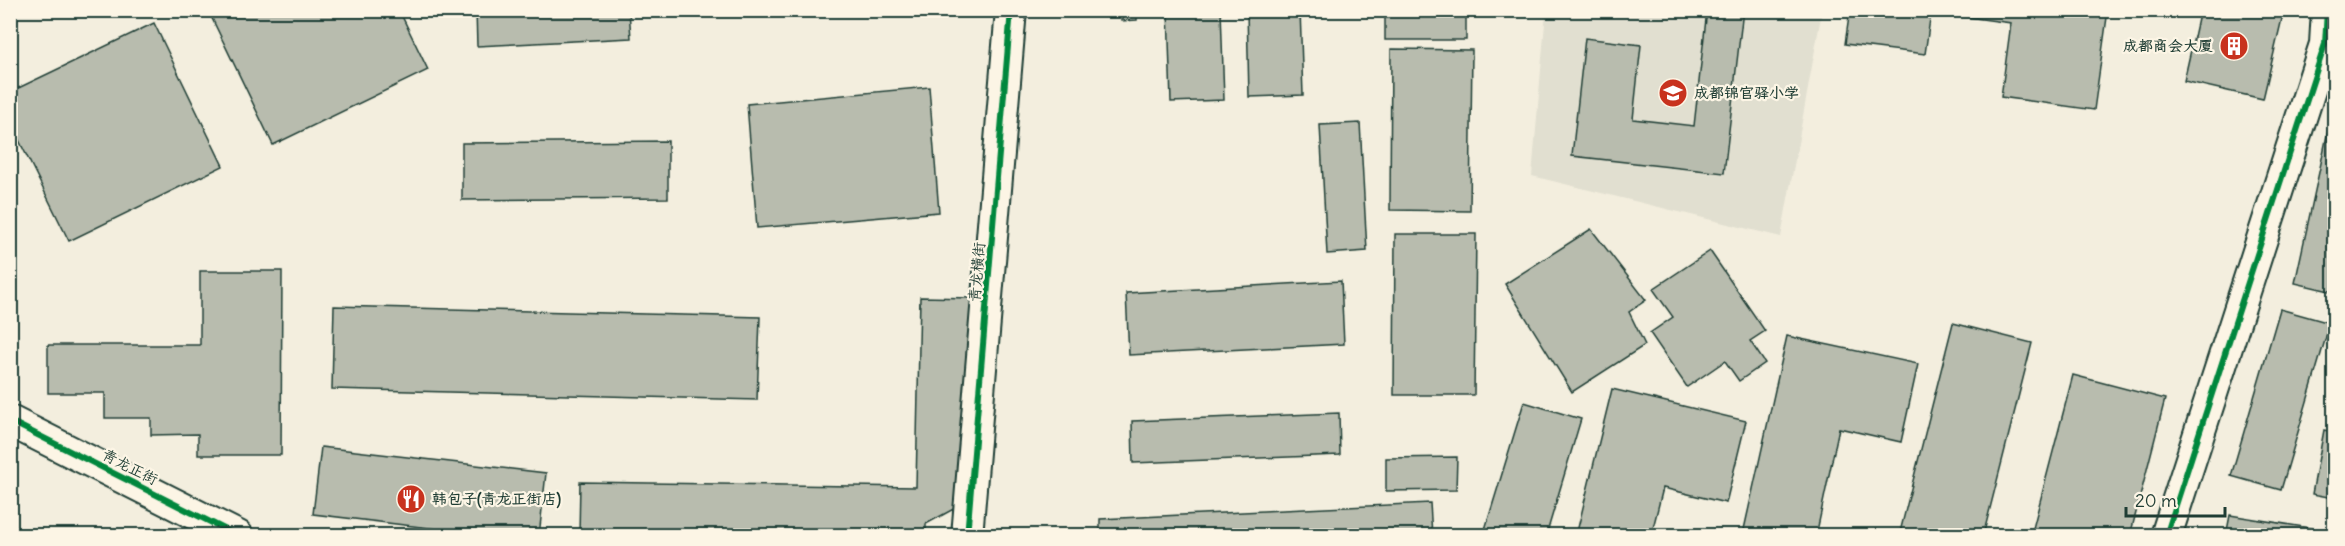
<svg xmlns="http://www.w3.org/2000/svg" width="2345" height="546" font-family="Delius,'LXGW WenKai TC',sans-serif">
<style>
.built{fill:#e1dfd0}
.building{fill:#b8bcae;stroke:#1f3d34;stroke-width:1.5}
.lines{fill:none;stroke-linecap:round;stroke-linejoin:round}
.minor-casing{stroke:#1f3d34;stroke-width:34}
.minor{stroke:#fcf5e5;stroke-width:30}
.cycleway-casing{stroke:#fcf5e5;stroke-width:10}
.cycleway{stroke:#00873e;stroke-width:6}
.labels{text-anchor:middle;stroke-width:4.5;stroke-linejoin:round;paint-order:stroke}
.poi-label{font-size:15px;font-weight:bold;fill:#1f3d34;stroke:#fcf5e5;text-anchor:start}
.street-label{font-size:15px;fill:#1f3d34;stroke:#fcf5e5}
</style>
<rect width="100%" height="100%" fill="#f3eede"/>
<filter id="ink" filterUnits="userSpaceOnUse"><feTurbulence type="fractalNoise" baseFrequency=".0167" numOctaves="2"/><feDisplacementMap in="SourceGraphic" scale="12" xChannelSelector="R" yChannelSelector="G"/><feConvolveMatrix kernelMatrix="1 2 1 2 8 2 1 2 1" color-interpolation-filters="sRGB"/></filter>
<g filter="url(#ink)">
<path class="built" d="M1546,11H1822L1781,237L1532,176Z"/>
<g class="building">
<path d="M208,10H399L428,70L273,145Z"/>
<path d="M476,10H629L631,38L477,46Z"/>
<path d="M1121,10H1137V20L1121,21Z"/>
<path d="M1168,10H1221L1224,100L1171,102Z"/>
<path d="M1247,10H1300L1303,95L1249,97Z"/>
<rect x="1385" y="10" width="81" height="30"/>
<path d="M1707,10H1743L1724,173L1572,156L1585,38L1641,45L1633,119L1694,126Z"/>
<path d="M1850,10H2108L2094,110L2001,97L2011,23L1931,12L1925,54L1845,44Z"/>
<path d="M2200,10H2284L2263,99L2184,81Z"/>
<path d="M154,23L223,166L69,241L10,122V92Z"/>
<path d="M1391,49L1472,50L1470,211L1390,210Z"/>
<path d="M929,87L939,212L757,228L747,104Z"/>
<path d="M2334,103V292L2295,283Z"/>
<path d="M1360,123L1367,251L1327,254L1320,125Z"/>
<path d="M668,141V198L462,200V143Z"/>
<path d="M1591,229L1646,300L1629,312L1645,345L1572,392L1505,284Z"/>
<path d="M1395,234H1476L1474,395H1394Z"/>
<path d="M1710,251L1765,331L1750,341L1765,363L1739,381L1725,361L1687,387L1650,333L1673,317L1653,289Z"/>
<path d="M200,271H282L281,455H198V434L151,435V418H105V393H48V345H200Z"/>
<path d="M1341,281L1344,344L1129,355L1126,293Z"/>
<path d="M920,297L973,298L970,500L926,524V536H579L580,482L916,487Z"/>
<path d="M334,306L760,317L757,400L332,389Z"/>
<path d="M2280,309L2330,323L2281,490L2231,476Z"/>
<path d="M1953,323L2032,343L1983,536H1899Z"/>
<path d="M1787,336L1918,364L1901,442L1839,428L1816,536H1752L1743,534Z"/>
<path d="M2073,375L2165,399L2130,536H2031Z"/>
<path d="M1612,389L1746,421L1726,503L1663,488L1651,536H1576Z"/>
<path d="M1524,402L1581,419L1546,536H1483Z"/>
<path d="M1339,413L1340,455L1133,463L1132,421Z"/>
<path d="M2324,430L2334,432V498L2312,494Z"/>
<path d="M321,447L546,473L539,536H496L313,514Z"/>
<path d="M1457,457L1456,490L1386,491V458Z"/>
<path d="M1430,503L1432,536H1100V519Z"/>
<path d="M2230,515L2334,532V536H2226Z"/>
</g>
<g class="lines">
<g class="minor-casing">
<g id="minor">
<path d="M10,421L238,536"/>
<path d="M967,536L1011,10"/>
<path d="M2166,536L2325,44L2327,10"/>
</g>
</g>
<use href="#minor" class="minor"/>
<g class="cycleway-casing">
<g id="cycleway">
<path d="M10,421L238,536"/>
<path d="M967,536L1011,10"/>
<path d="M2166,536L2325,44L2327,10"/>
</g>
</g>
<use href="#cycleway" class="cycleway"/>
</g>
</g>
<defs>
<g id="building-disc" transform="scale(1.5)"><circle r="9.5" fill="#c8321e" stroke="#fcf5e5"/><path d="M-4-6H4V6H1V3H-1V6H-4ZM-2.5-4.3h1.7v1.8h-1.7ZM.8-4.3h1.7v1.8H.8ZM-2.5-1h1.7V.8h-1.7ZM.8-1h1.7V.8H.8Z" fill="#fff"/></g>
<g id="school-disc" transform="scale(1.5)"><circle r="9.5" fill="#c8321e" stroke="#fcf5e5"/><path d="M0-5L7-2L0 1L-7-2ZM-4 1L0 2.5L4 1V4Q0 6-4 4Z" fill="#fff"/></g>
<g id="restaurant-disc" transform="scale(1.5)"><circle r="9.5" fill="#c8321e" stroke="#fcf5e5"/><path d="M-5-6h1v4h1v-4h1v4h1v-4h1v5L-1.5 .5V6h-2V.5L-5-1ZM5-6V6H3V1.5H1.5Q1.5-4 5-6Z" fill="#fff"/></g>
</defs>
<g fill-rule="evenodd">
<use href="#building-disc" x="2234" y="46"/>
<use href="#school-disc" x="1673" y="93"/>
<use href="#restaurant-disc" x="411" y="499"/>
</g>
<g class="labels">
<g class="poi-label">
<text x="2213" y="51" text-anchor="end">成都商会大厦</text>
<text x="1694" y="98">成都锦官驿小学</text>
<text x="432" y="504">韩包子(青龙正街店)</text>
</g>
<g class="street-label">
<text transform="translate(977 272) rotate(-85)" y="5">青龙横街</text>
<text transform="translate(130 467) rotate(27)" y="5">青龙正街</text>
</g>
</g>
<rect width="2345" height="546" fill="none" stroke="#fcf5e5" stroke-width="36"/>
<rect x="18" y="18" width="2309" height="510" fill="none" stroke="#1f3d34" stroke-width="2" filter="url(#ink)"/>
<path d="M2126 507v9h99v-9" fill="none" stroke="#1f3d34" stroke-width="3"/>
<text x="2135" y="507" font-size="18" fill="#1f3d34" stroke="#fcf5e5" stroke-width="4.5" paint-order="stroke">20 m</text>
</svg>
